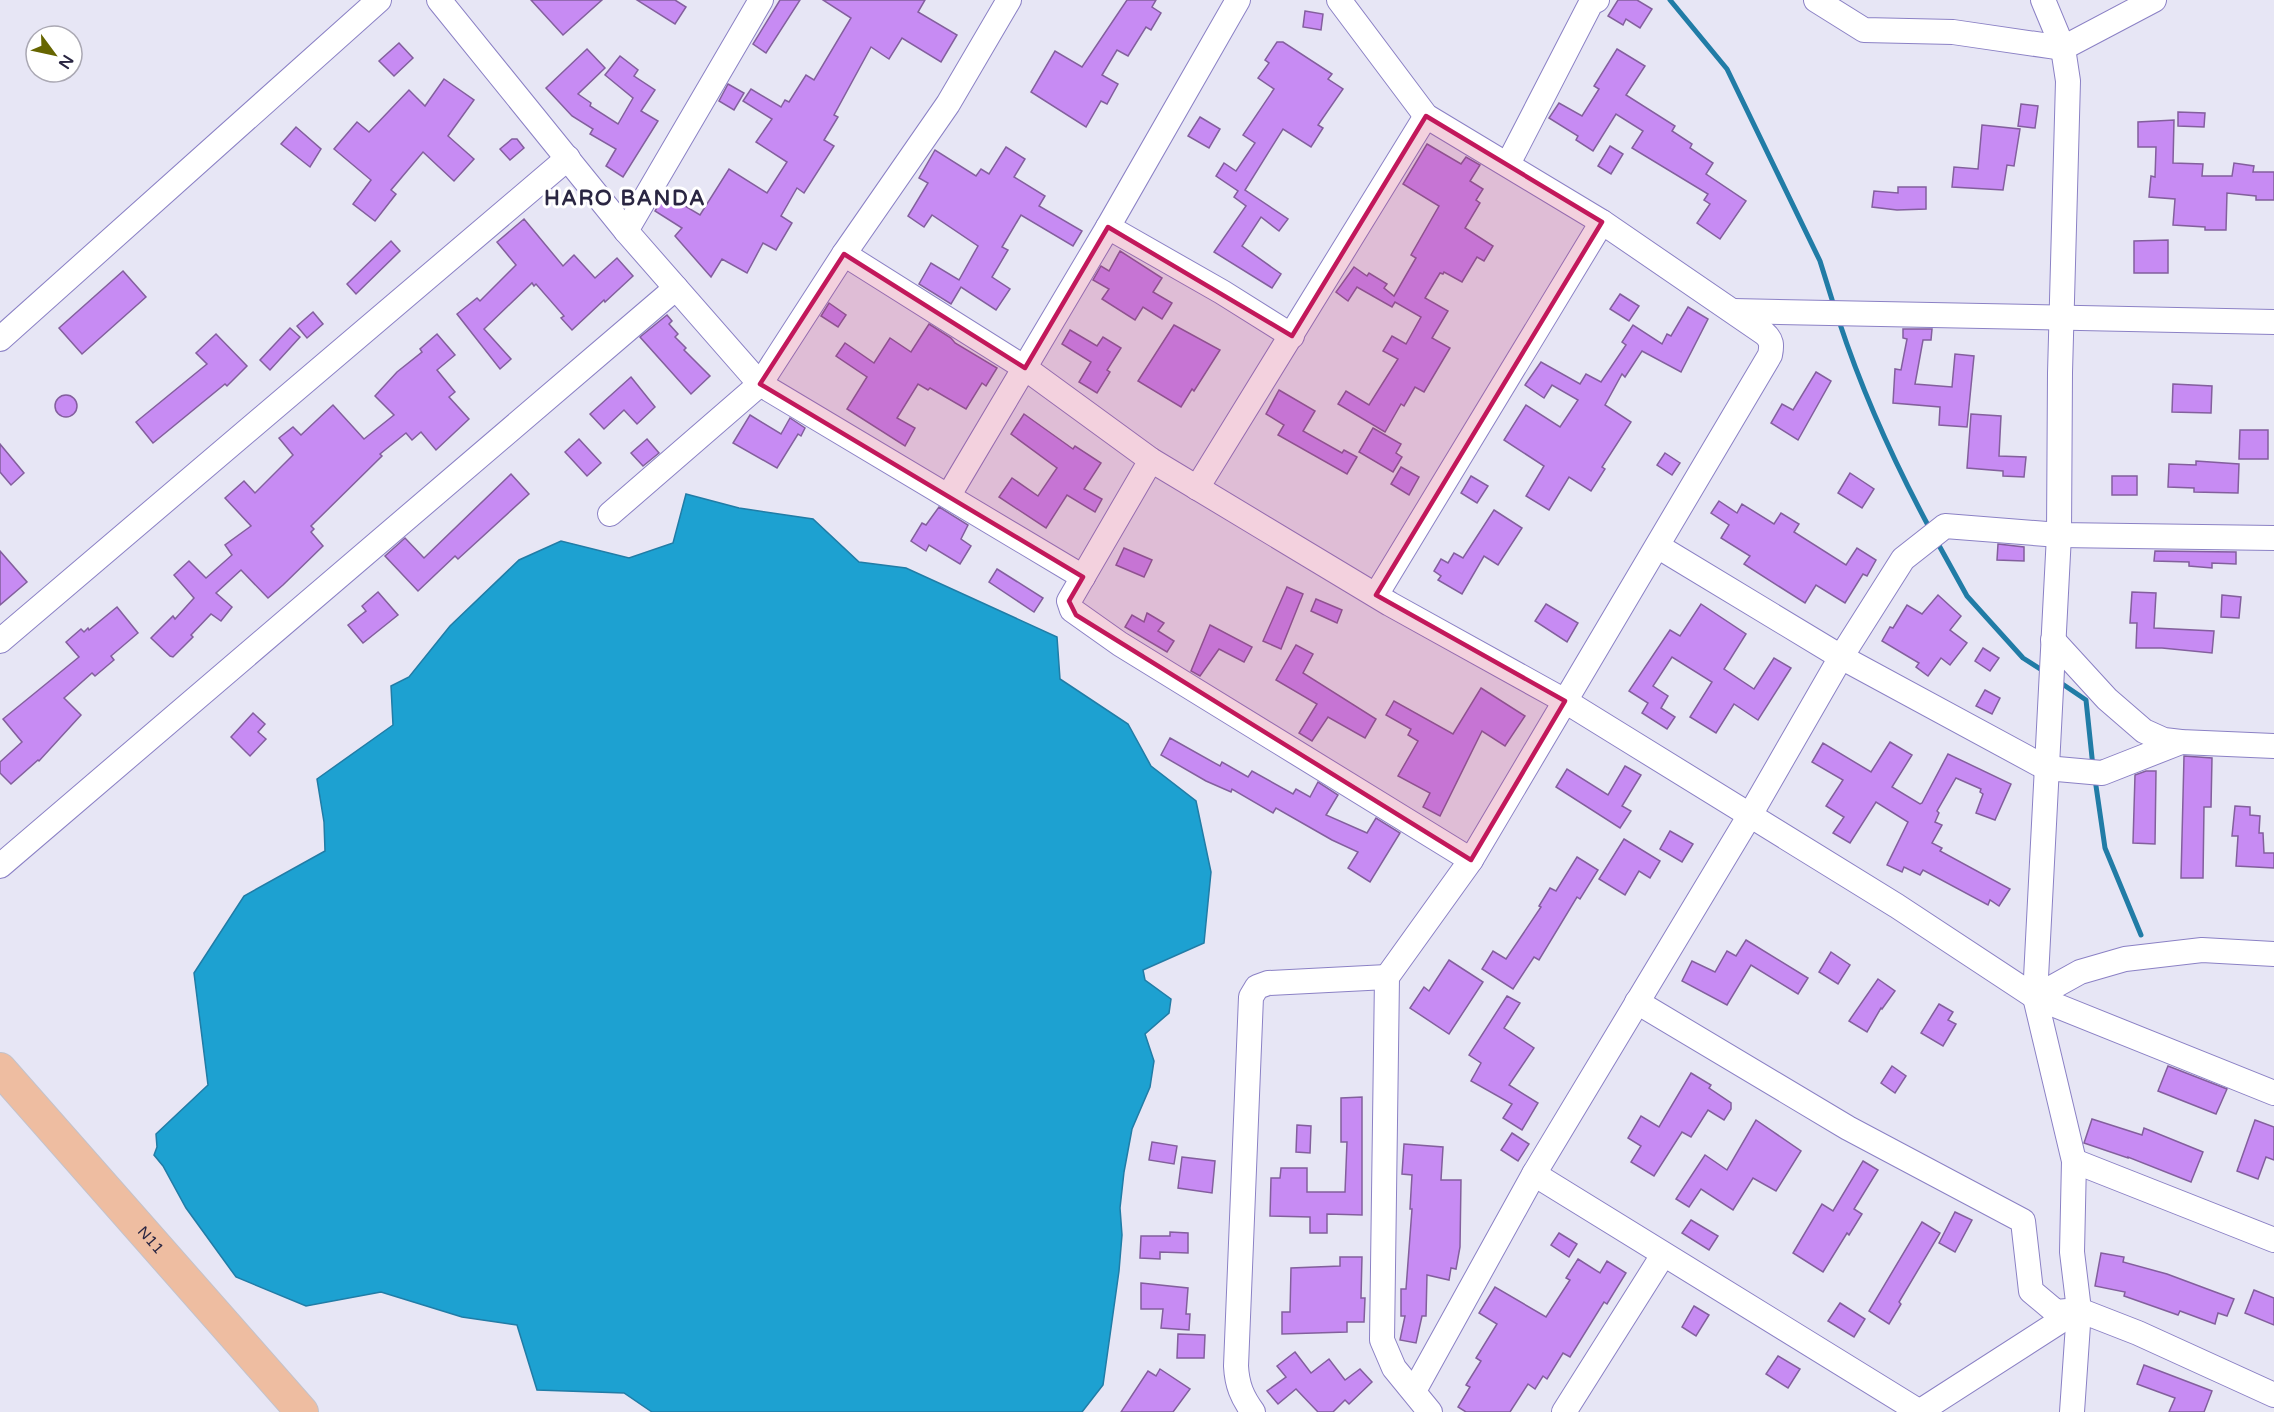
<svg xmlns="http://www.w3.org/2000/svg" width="2274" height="1412" font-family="'Varela Round',sans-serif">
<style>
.water{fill:#1da1d1;stroke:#217ca6;stroke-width:1.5}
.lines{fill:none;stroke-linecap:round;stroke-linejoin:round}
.stream{stroke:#217ca6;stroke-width:5}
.building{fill:#c78bf3;stroke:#835f9d;stroke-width:1.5}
.minor-casing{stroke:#8b81c5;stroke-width:26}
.major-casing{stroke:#c3c2ca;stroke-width:34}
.minor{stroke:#fff;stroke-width:24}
.major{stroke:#eebda1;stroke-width:32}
.marked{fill:#c2185b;fill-opacity:0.2;stroke:#c2185b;stroke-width:4.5;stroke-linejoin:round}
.labels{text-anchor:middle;stroke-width:6;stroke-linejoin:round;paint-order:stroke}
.street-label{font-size:15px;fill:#2a2642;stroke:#fff}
.district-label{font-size:21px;font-weight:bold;letter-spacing:1.5px;fill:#2a2642;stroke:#fff}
</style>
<rect width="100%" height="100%" fill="#e7e6f5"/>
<path class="water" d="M686,494L739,508L813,519L859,562L906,568L1057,637L1060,679L1128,724L1151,766L1196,801L1211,872L1204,943L1143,970L1145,980L1171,999L1169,1013L1145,1034L1154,1061L1150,1087L1132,1129L1124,1172L1120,1208L1122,1235L1119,1271L1103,1385L1082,1412H652L624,1393L537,1390L517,1325L462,1317L381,1292L306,1306L236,1277L186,1208L163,1166L154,1155L157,1147L156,1134L208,1085L194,973L244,896L325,851L324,822L317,779L393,725L391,686L409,677L450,626L519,560L561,541L629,558L673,543Z"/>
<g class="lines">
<g class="stream">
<path d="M1670,0L1727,69L1820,261L1834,306"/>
<path d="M1839,321C1863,394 1894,462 1930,529"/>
<path d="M1936,540L1967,596L2023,658L2045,672"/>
<path d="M2058,681L2086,700L2093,767"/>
<path d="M2095,779L2105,848L2141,935"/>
</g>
</g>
<g class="building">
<path d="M531,0H602L563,35Z"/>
<path d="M637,0H675L686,7L675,24Z"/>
<path d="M780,0H800L766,53L753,44Z"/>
<path d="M823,0H925L918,12L957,35L941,62L902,38L889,59L871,47L834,115L838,117L824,140L834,146L804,193L797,188L781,216L792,223L776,250L763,243L747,273L722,259L711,277L675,236L682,228L655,211L665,194L700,215L729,169L767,193L787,162L756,142L772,119L743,101L751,89L781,107L785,100L789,102L806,75L814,80L851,18Z"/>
<path d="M1127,0H1156L1152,7L1161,13L1151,30L1146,27L1128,56L1117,50L1102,75L1118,84L1107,104L1101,101L1086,127L1031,92L1055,51L1082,67Z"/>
<path d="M1618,0H1637L1652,9L1640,28L1626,19L1623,25L1608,16Z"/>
<path d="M1305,11L1323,14L1321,30L1303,27Z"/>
<path d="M1277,42H1283L1332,74L1328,79L1343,89L1318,125L1323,128L1311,147L1283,129L1245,190L1288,219L1279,231L1261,217L1242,246L1281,274L1272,288L1214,252L1246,206L1234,197L1238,191L1216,176L1224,163L1236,171L1255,143L1243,135L1274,89L1258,78L1269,63L1265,60Z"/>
<path d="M399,43L413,58L394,76L379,61Z"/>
<path d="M587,49L605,68L578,94L591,103L590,106L618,124L633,98L605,75L620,56L638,70L634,76L655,90L641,111L658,121L623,177L606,166L616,149L590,134L593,129L572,116L546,88Z"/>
<path d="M1617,49L1645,66L1626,95L1675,126L1672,131L1692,144L1690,148L1713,163L1706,174L1746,201L1720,239L1697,223L1710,204L1704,200L1708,194L1632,148L1643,131L1616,114L1593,151L1576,140L1578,136L1549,118L1559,103L1582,116L1599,89L1594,86Z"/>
<path d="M444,79L474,100L448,136L474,159L454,181L423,152L391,190L396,194L375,221L353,204L371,180L334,149L357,122L369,132L409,90L425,106Z"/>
<path d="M728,84L744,93L734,110L719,101Z"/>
<path d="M2021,104L2038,106L2035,128L2018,126Z"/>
<path d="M2178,112L2205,113L2204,127L2178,126Z"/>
<path d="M1200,117L1220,129L1209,148L1188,136Z"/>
<path d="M2174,120L2173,163L2203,164L2202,176H2232L2234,163L2254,166L2253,172H2274V200H2256V196L2227,193L2226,230H2205V227L2173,225L2175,199L2149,197L2151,176L2155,177L2156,147H2138V122Z"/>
<path d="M1982,125L2020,129L2014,166L2007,165L2003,190L1952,187L1954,167L1978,169Z"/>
<path d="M296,127L321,149L310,167L281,144Z"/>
<path d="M512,139H517L524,148L510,160L500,149Z"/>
<path d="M1427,144L1461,164L1466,157L1480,165L1470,181L1483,189L1476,200L1480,203L1465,228L1493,246L1484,261L1477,257L1462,282L1444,272L1443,274L1440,273L1425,298L1448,311L1432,338L1450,348L1424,392L1415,387L1404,406L1401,404L1385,432L1338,404L1346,391L1369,405L1398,359L1383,351L1392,336L1406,344L1421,317L1395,302L1392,307L1357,287L1348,301L1336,292L1354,267L1367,276L1369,273L1387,284L1384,288L1394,296L1416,258L1411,255L1439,206L1403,184Z"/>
<path d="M1610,146L1623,154L1611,174L1598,166Z"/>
<path d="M1006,147L1025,159L1014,177L1045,196L1039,206L1082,231L1073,246L1021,215L1002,247L1008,250L992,277L1010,289L996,310L961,287L951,304L919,284L931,263L959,280L978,246L932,215L924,227L908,216L928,183L919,178L935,150L976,176L981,169L989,174Z"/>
<path d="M1898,187H1926V209L1897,210L1872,207L1874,191L1898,193Z"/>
<path d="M524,219L563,266L574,255L595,278L617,258L633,276L605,302L604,300L572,330L561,318L564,316L536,284L534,286L532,283L484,329L511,359L500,369L457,314L477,298L480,301L516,265L497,242Z"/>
<path d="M2168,240V273H2134V241Z"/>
<path d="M391,241L400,251L356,294L347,284Z"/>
<path d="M1120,251L1162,278L1153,292L1172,303L1162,319L1143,307L1135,320L1102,299L1109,289L1093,280L1101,266L1109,271Z"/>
<path d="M123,271L146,297L82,354L59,328Z"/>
<path d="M1620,294L1639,306L1629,321L1610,309Z"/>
<path d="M829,303L846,315L838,327L821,316Z"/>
<path d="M1688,307L1708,319L1681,372L1642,351L1625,377L1622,374L1605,405L1631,422L1602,467L1605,469L1591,491L1569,477L1549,510L1526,496L1544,466L1504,440L1526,405L1560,427L1578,400L1552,385L1544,398L1525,385L1541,362L1580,384L1586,374L1601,382L1626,345L1622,342L1633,325L1662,344L1667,334L1671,336Z"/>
<path d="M313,312L323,324L307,338L297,326Z"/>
<path d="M667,315L672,321L669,324L678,334L675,337L686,348L684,350L710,376L691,394L640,337Z"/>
<path d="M929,324L951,338L955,343L997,368L986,386L982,383L966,409L930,388L928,390L918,384L897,418L915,428L905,446L847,409L867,377L836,356L845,343L874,363L890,338L911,352Z"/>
<path d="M1174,325L1220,350L1194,391L1192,389L1181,407L1138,381Z"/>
<path d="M290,328L300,337L270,370L260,360Z"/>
<path d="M1903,329H1932L1931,340H1923L1915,384L1952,387L1955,354L1974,356L1967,427L1939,425L1940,407L1893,403L1895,369L1901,370L1907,339L1903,338Z"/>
<path d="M1070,330L1097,346L1103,337L1121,348L1107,370L1110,372L1097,393L1079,382L1091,362L1062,344Z"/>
<path d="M216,334L247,366L227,386L225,384L153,443L136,422L207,364L196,353Z"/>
<path d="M437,334L455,355L437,370L455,392L449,397L469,419L436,450L421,432L412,440L406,433L380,454L382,456L311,526L314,529L311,532L323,546L283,585L268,598L241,570L216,593L232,607L221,621L211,614L191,635L193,637L173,657L170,656L151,638L173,616L175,619L194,598L174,575L189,561L206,578L232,555L225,545L251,526L225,498L244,481L255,493L293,455L279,438L293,427L301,435L333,405L364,439L394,415L375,396L397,372L422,352L420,349Z"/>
<path d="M1816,372L1831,381L1798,440L1771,423L1782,404L1793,410Z"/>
<path d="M631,377L655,407L637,424L624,410L604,429L590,414Z"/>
<path d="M2173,384L2212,386L2211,413L2172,412Z"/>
<path d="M1279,390L1315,411L1303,431L1342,453L1344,450L1357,457L1347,474L1278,435L1284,425L1266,414Z"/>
<circle cx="66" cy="406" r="11"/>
<path d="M1024,414L1073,449L1075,446L1101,463L1084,489L1102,499L1095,512L1067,495L1046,528L999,497L1012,478L1038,496L1057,468L1011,434Z"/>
<path d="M1971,414L2001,416L1999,456L2026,457L2024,477L2003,476V471L1967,468Z"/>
<path d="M750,415L781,434L790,418L805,428L801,436L798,434L777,468L733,443Z"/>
<path d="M1373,428L1401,444L1396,453L1402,457L1393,472L1359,452Z"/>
<path d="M2240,430H2268V459H2239Z"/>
<path d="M579,439L601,463L587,476L565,452Z"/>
<path d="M647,439L659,453L643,466L631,453Z"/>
<path d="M0,444L24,473L11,485L0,472Z"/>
<path d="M1665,453L1680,463L1672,475L1657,465Z"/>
<path d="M2196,461L2239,464L2238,493L2194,492V488L2168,487L2169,464L2196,465Z"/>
<path d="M1401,467L1419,477L1409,495L1391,484Z"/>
<path d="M1850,473L1874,489L1862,508L1838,493Z"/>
<path d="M511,474L529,494L458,559L455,556L418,591L385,556L405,538L424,558Z"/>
<path d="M1471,476L1488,486L1477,503L1461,493Z"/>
<rect x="2112" y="476" width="25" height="19"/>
<path d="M1719,501L1737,513L1742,504L1774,524L1781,513L1799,524L1794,532L1846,565L1857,548L1876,560L1867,576L1863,574L1845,603L1816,585L1805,603L1744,564L1750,556L1721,538L1729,525L1711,513Z"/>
<path d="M939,507L968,525L961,539L971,546L960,564L929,545L926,551L911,541L922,523L926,525Z"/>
<path d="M1494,510L1522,528L1498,565L1484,556L1462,594L1438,580L1441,576L1434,571L1441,559L1448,563L1454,553L1463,558Z"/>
<path d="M1998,544L2024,547V561L1997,560Z"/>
<path d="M1124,548L1152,560L1144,577L1116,565Z"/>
<path d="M0,551L27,582L0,605Z"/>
<path d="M2155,551L2236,552V564L2212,563V568L2189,566V562L2154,561Z"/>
<path d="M997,569L1043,598L1034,612L989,582Z"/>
<path d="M1287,587L1303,594L1281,649L1263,641Z"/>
<path d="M378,592L398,615L363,643L348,625L366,611L362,606Z"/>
<path d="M2132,592L2156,593L2154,628L2214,631L2212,653L2162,648H2136L2137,623H2130Z"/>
<path d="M1938,595L1961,616L1950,630L1967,643L1950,665L1941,658L1928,676L1916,667L1919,663L1882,641L1890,627L1893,628L1907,605L1922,614Z"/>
<path d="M2222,595L2241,597L2239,618L2221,617Z"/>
<path d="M1316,599L1342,610L1337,623L1311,611Z"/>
<path d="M1546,604L1578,623L1567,642L1535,621Z"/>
<path d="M1701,604L1746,634L1724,669L1754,689L1774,658L1791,668L1758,720L1734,704L1716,733L1690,717L1712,682L1672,657L1653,686L1668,696L1661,708L1675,717L1667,729L1642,713L1648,703L1629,691L1670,630L1680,636Z"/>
<path d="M117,607L138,633L111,656L114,660L95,676L92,673L64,698L81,715L39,761L38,760L11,784L0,773V762L22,742L3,719L79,657L66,642L81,629L84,632L88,628L89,630Z"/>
<path d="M1147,613L1164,623L1158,631L1174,641L1167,652L1125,627L1132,615L1144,622Z"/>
<path d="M1210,625L1252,647L1244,662L1219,649L1200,676L1191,671Z"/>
<path d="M1296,645L1313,654L1303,673L1376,719L1365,738L1328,717L1312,741L1299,733L1317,704L1276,680Z"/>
<path d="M1983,648L1999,658L1990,671L1975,661Z"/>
<path d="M1481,688L1525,716L1505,746L1482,731L1440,816L1423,807L1430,793L1398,776L1418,741L1408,735L1411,729L1386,715L1394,701L1453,734Z"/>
<path d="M1985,690L2000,698L1992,714L1976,706Z"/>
<path d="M253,713L265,724L258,732L266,739L250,756L231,737Z"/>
<path d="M1170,738L1220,766L1222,762L1248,777L1252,771L1293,794L1296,789L1310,797L1318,782L1338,795L1326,815L1367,833L1376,818L1400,833L1370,882L1348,868L1358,852L1332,840L1276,808L1273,813L1232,789L1231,792L1206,781L1161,755Z"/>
<path d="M1890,742L1912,755L1892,787L1920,804L1922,803L1948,754L2011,784L1995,820L1976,813L1983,794L1980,792L1981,789L1956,778L1937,811L1939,813L1935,822L1942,825L1932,843L1942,848L1940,851L2010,889L1999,906L1990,900L1988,905L1923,870L1920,875L1904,867L1902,872L1887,865L1908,822L1876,802L1850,843L1833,833L1844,817L1826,806L1843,780L1812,762L1823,743L1871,772Z"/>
<path d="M2184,756L2212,758L2211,807H2204L2203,878H2181Z"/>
<path d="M1625,766L1641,775L1622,806L1631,811L1620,828L1556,787L1567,769L1608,795Z"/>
<path d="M2146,771H2156L2155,844L2133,843L2135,775Z"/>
<path d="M2235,806L2250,807V815L2260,816L2259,833H2263L2264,853H2274V868L2236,866L2238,836H2232Z"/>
<path d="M1670,831L1693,844L1682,862L1660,849Z"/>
<path d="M1624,839L1660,861L1650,878L1639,871L1625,895L1599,879Z"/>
<path d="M1577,857L1598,870L1580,899L1577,897L1539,960L1534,957L1513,989L1482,969L1493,951L1506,959L1541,907L1539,906L1550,888L1556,891Z"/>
<path d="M1746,940L1808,978L1798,994L1751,965L1727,1005L1682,981L1692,961L1715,972L1727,951L1736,956Z"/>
<path d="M1831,952L1850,965L1838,984L1819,972Z"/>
<path d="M1449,960L1483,982L1449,1034L1410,1008L1424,987L1429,991Z"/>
<path d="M1878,979L1895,991L1882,1009L1881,1008L1867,1032L1849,1021Z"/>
<path d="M1507,996L1520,1003L1504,1028L1534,1048L1509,1085L1538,1103L1522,1130L1503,1118L1512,1104L1471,1081L1481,1063L1469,1055Z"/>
<path d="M1939,1004L1953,1012L1948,1020L1956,1024L1943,1046L1921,1033Z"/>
<path d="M1892,1066L1906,1076L1895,1093L1881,1083Z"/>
<path d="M2168,1066L2227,1089L2216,1114L2158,1091Z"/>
<path d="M1691,1073L1711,1085L1709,1088L1731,1103V1109L1724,1120L1708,1110L1691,1137L1682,1132L1654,1176L1631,1162L1641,1146L1628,1138L1641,1116L1659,1127Z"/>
<path d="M1362,1097V1215L1327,1214V1233H1310V1217L1270,1216L1271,1178H1280L1281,1168H1307V1192H1345L1347,1142H1341V1098Z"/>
<path d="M2092,1119L2142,1135L2144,1128L2203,1152L2191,1182L2128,1157V1158L2084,1143Z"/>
<path d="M1756,1120L1801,1151L1776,1191L1753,1178L1733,1210L1701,1189L1689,1207L1676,1199L1705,1155L1727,1170Z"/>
<path d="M2255,1120L2274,1127V1160L2266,1157L2258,1179L2237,1171Z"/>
<path d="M1297,1125L1311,1126L1310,1153L1296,1152Z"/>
<path d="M1512,1133L1529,1144L1518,1161L1501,1150Z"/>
<path d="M1152,1142L1177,1146L1174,1164L1149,1160Z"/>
<path d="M1404,1144L1443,1147L1441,1180H1461L1460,1247L1456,1269L1451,1268L1449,1280L1427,1275L1426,1316H1422L1416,1343L1400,1340L1405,1316H1401V1289H1406L1412,1209H1410L1412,1175L1402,1174Z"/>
<path d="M1182,1157L1215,1161L1212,1193L1178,1188Z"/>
<path d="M1863,1161L1878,1170L1854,1209L1862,1214L1849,1235L1847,1233L1823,1272L1793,1253L1822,1204L1833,1211Z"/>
<path d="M1955,1212L1972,1220L1955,1252L1939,1243Z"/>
<path d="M1691,1220L1718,1236L1709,1250L1682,1233Z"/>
<path d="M1922,1222L1940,1233L1899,1302L1901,1304L1889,1324L1869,1311Z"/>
<path d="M1170,1232L1188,1233V1253L1160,1252V1259L1140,1258L1141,1236H1170Z"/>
<path d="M1559,1233L1577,1244L1569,1257L1551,1245Z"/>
<path d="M2101,1253L2124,1257L2123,1262L2167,1274L2234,1299L2227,1316L2218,1313L2215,1324L2180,1311L2178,1315L2124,1296L2125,1292L2095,1286Z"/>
<path d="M1340,1257H1362L1361,1298H1365L1364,1322H1347V1332L1282,1334V1312H1290L1291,1268L1340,1266Z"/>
<path d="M1578,1259L1600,1273L1607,1261L1626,1273L1607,1304L1604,1302L1570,1357L1563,1353L1547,1379L1543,1376L1535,1389L1528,1384L1510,1412H1466L1458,1407L1470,1387L1466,1385L1481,1361L1476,1358L1497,1324L1479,1313L1495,1287L1546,1317L1570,1280L1566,1278Z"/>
<path d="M1141,1283L1188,1288L1186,1314H1190L1189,1330L1161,1328L1163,1309H1141Z"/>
<path d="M2254,1290L2274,1298V1325L2245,1313Z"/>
<path d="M1840,1303L1865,1319L1854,1337L1828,1321Z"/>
<path d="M1694,1306L1709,1315L1696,1336L1682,1327Z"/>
<path d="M1178,1334L1205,1335L1204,1358H1177Z"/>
<path d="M1295,1352L1311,1373L1329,1359L1345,1380L1360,1369L1372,1382L1349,1404L1345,1400L1333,1412H1318L1296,1389L1278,1404L1267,1391L1286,1377L1277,1366Z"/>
<path d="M1778,1356L1800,1369L1788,1388L1766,1374Z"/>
<path d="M2144,1365L2212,1391L2204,1412H2169L2175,1398L2137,1384Z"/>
<path d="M1160,1369L1190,1389L1173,1412H1121L1148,1371L1156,1376Z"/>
</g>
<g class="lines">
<g class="minor-casing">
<g id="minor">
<path d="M439,0L626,231L760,384L1083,577"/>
<path d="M1339,0L1426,116L1602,222L1764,333C1772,340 1772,345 1770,355L1471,860L1387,977L1382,1340L1394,1368L1430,1412"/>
<path d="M1816,0L1864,30L1953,32L2063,48L2154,0"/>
<path d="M2043,0L2063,48L2068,81L2060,373L2059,535L2035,997L2074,1161L2072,1252L2079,1310L2072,1412"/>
<path d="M1508,164L1591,3L1597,0"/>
<path d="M1108,227L1222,292L1292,336"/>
<path d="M626,231L761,0"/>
<path d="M844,254L1025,368L1151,460L1390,604L1565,701L1633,743L1897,906L2035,997L2274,1093"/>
<path d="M1733,311L2274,322"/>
<path d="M0,339L379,0"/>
<path d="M1151,460L1069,601L1072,610L1120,644L1471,860"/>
<path d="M1197,488L1426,116"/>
<path d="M949,495L1108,227L1238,0"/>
<path d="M610,514L760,384L844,254L948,104L1009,0"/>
<path d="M1659,547L1841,657L2046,768L2102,773L2181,742"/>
<path d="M1376,595L1602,222"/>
<path d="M2053,640L2107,699L2144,731L2164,740L2181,742L2274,746"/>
<path d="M0,641L568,158"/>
<path d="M0,866L676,288"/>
<path d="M2035,997L2080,972L2125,959L2202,950L2274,954"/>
<path d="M1637,1002L1848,1128L2023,1221L2031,1291L2056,1312L2079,1310L2138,1333L2274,1395"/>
<path d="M2074,1161L2274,1240"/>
<path d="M1534,1174L1920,1412"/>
<path d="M1414,1391L1534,1174L1750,815L1841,657L1903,559L1945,526L2059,535L2274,538"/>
<path d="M1253,1412C1242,1397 1237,1385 1236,1366L1251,997L1257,987L1268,983L1387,977"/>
<path d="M1564,1412L1663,1255"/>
<path d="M1919,1412L2076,1311"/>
</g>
</g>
<g class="major-casing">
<g id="major">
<path id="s1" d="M0,1069L302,1412"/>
</g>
</g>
<use href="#minor" class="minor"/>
<use href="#major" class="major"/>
</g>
<path class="marked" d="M1426,116L1602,222L1376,595L1565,701L1471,860L1076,615L1069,601L1083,577L760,384L844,254L1025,368L1108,227L1292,336Z"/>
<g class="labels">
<g class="street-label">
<text dy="5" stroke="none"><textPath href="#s1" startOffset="228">N11</textPath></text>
</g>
<g class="district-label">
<text x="625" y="205">HARO BANDA</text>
</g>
</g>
<g transform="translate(54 54) rotate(123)"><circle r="28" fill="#ffffff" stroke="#aaa8b3" stroke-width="1.5"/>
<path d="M0-4.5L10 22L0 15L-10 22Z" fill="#666500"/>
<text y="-9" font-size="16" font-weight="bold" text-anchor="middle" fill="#2a2642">N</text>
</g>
</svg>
